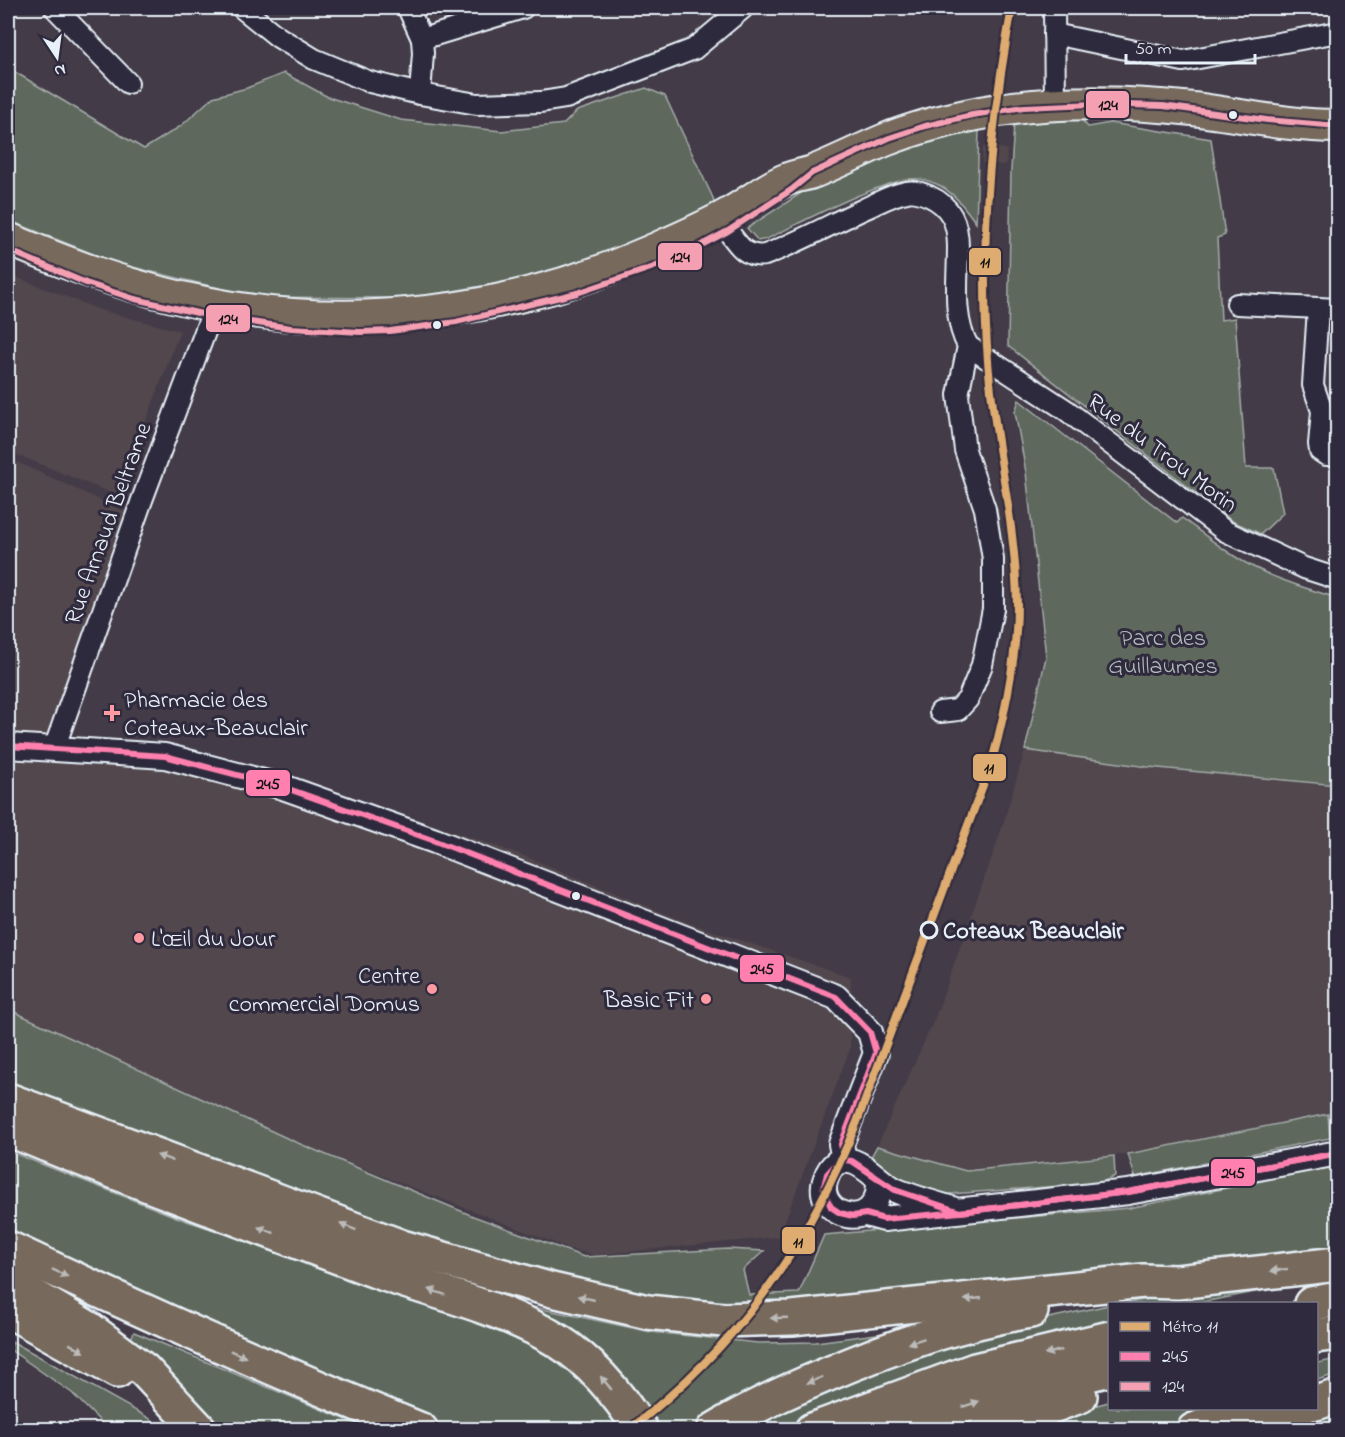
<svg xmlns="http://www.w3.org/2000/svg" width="1345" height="1437" font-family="'Indie Flower',sans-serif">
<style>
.built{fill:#51474e}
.green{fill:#5f685c;stroke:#a4acaa;stroke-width:1.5}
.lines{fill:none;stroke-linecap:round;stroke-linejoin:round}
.minor-casing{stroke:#e8f1f8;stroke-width:24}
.tertiary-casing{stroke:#e8f1f8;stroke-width:28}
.primary-casing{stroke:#e8f1f8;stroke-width:36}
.motorway-casing{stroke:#e8f1f8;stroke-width:38}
.minor{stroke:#2f2a3d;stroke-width:20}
.tertiary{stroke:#2f2a3d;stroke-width:24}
.primary{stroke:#77695c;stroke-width:32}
.motorway{stroke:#77695c;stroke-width:33}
.bus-1-casing{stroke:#2f2a3d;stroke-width:10}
.bus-2-casing{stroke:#2f2a3d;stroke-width:10}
.bus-1{stroke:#ff80ae;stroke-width:6}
.bus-2{stroke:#f59fb3;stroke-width:6}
.metro-1-casing{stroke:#2f2a3d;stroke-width:12}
.metro-1{stroke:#deab70;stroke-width:8}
.oneway{fill:#bbbbba}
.bus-dot{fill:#e8f1f8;stroke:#2f2a3d;stroke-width:2}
.poi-dot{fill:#ff9aa2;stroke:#2f2a3d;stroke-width:2}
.stop-dot{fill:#2f2a3d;stroke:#e8f1f8;stroke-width:3}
.labels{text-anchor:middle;stroke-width:6;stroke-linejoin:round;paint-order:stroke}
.street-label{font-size:24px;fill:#e8f1f8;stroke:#2f2a3d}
.park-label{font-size:24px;fill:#b1baba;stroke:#2f2a3d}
.poi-label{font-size:24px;fill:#e8f1f8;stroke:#2f2a3d;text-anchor:start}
.stop-label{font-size:24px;font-weight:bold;fill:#e8f1f8;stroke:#2f2a3d;text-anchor:start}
.line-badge{stroke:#2f2a3d;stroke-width:2}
.pale-badge-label{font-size:16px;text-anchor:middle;font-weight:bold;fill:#111}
</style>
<rect width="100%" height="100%" fill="#433b47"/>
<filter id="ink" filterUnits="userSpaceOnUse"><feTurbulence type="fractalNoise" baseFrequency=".0167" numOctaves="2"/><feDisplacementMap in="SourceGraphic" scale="12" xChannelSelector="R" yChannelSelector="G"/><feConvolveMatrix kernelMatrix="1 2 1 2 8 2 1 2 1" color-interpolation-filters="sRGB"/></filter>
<g filter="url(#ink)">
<g class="built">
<path d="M983,147L1007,149L1006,165L982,163Z"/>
<path d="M8,274L103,311L180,331L118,496L8,451Z"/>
<path d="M8,458L129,513L47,736L276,772L522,855L686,922L851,977L850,1049L779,1237L594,1255L570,1249L293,1141L8,1009Z"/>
<path d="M1025,750L1337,785V1111L1128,1154L966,1171L877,1146L935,1018L1001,831Z"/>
</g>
<g class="green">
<path d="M8,68L144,149L181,126L213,97L247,88L284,73L328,97L401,120L501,131L564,124L577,111L646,88L665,96L713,198L715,209L566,271L413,298L256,297L116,263L8,220Z"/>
<path d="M1081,119L1088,127L1110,123L1211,139L1225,235L1217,238L1221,320L1235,318L1246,468H1274L1283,513L1261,534L1232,521L1008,346L1011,170L1014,124Z"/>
<path d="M979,130L976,223C961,202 947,183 920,179C891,174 796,225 767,239L758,241L747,228L812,186L914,144Z"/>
<path d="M1019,400L1177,523L1182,518C1198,530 1214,543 1231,554C1262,575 1301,587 1337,598V785L1148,767L1025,750L1046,657L1026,472L1015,412Z"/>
<path d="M8,1009L293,1141L473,1216L584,1257L728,1249L764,1251L743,1270L749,1295L799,1293L824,1235L1129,1208L1326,1168L1337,1167V1248L1155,1272L778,1314L677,1308L495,1261L8,1090Z"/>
<path d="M1328,1114L1330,1138L1135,1177L1128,1154Z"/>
<path d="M877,1146L966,1171L1114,1156L1115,1176L1100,1183L950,1194L909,1188L890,1179L871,1157Z"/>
<path d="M8,1151L184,1220L455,1310L556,1355L589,1384L619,1421L605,1430L437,1429L222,1341L8,1239Z"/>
<path d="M1260,1286L1261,1291L1198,1303L1121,1304L1177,1294Z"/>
<path d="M510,1302L651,1332L758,1343L816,1342L914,1329L775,1385L695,1429H655Z"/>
<path d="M1109,1305V1321L945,1365L837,1403L781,1429L740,1430L864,1371L1008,1327Z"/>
<path d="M134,1332L361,1426L357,1430L220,1429L195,1403L128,1346Z"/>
<path d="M13,1342L149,1418L160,1429H108L72,1393L9,1349Z"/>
<path d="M1337,1359V1374L1317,1380V1363Z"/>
<path d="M1109,1402L1110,1408L1231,1409L1175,1429L1020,1430L1062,1414Z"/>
<path d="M1337,1409V1429H1284Z"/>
</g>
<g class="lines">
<g class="minor-casing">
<g id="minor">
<path d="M55,8L128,83"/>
<path d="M242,8L278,37L314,59L370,82L420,94L477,104L541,102L566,98L694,49L743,8"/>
<path d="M408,8L422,39"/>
<path d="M1054,8L1055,105"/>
<path d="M1054,34L1183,61L1338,32"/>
<path d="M420,94L423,53L422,39L523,8"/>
<path d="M728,231C738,245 746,258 765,255C799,242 831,224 864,209C878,203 892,194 907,192C914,190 922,193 929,196C951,206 958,223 958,247C958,280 952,317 968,346L958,395L965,450L985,509L993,559V609L982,665L968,699L958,710L940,712"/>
<path d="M1237,304L1338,309"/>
<path d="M1318,308L1313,385L1322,411L1319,444L1320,451L1326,455H1338"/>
<path d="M968,346L1066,410L1225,531L1304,568L1338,579"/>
<path d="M54,749L142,500L211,316"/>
</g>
</g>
<g class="tertiary-casing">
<g id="tertiary">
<path d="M8,746L165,756L283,787L435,841L836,997L870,1032L876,1053L841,1144L844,1160"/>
<path d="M879,1181C880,1237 811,1217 826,1178C828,1172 831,1167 836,1163C842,1160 848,1160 854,1162C870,1168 879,1183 895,1190C913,1198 933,1203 952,1209"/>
<path d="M866,1214L884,1219L1128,1192L1338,1153"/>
</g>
</g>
<g class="primary-casing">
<path id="primary" d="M8,239C72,266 136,290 205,303C352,333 510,313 647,253C674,241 703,229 729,214C748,204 767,187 788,179C797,175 806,175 815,171C838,162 861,150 885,140C912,129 942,121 971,115C1043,100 1120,101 1193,109C1240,115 1289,126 1338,126"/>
</g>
<g class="motorway-casing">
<g id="motorway">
<path d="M8,1100L402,1247L552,1290L648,1312L723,1320L792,1318L1143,1281L1177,1282L1338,1264"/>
<path d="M8,1129C129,1179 253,1225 376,1271C436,1293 503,1307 558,1341C593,1363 619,1395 641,1430"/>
<path d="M8,1248C144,1312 281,1374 421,1430"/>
<path d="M8,1281L88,1328L144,1370L200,1430"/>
<path d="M1311,1304L1338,1299"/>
<path d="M8,1310L117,1371"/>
<path d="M1316,1336L1338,1333"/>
<path d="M1316,1403L1338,1396"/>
<path d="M714,1430C748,1409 785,1392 821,1377C888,1348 959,1322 1031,1311"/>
<path d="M812,1430L975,1370L1110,1338"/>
<path d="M896,1430L981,1400L1110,1369"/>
<path d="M986,1430L1080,1396"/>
<path d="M1194,1430L1250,1408"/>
<path d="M1250,1430L1301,1408"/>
</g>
</g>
<use href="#minor" class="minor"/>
<use href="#tertiary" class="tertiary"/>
<use href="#primary" class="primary"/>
<use href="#motorway" class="motorway"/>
<g class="bus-1-casing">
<g id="bus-1">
<path d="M8,746L165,756L283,787L435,841L836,997L870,1032L876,1053L841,1144L844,1160"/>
<path d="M844,1160L852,1161L895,1190L960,1212L884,1219L866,1214L853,1216L840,1213L831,1207L823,1190L827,1174L836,1164Z"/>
<path d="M1128,1192L1338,1153"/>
<path d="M1128,1192L1338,1153"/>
<path d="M960,1212L1128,1192"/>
<path d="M960,1212L1128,1192"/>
</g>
</g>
<g class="bus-2-casing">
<path id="bus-2" d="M8,250L86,283L135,299L211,316L291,328L360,332L390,331L456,322L577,293L651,268L675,259L728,231L791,190L812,173L889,138L925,126L972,115L1024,107L1094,104L1163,106L1267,120L1338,126"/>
</g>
<use href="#bus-1" class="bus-1"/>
<use href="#bus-2" class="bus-2"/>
<g class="metro-1-casing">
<path id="metro-1" d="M629,1430C738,1345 806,1250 857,1122L992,761C1006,710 1017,658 1017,604C1016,522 994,442 988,361C979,242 990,125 1012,8"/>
</g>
<use href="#metro-1" class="metro-1"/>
</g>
<defs><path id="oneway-solid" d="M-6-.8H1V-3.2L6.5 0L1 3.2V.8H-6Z" transform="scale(1.5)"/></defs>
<g class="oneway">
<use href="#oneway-solid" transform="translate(165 1158) rotate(-160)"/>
<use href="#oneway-solid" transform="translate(348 1227) rotate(-159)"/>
<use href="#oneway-solid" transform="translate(266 1230) rotate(-160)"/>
<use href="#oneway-solid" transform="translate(1279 1270) rotate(173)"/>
<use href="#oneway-solid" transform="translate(60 1273) rotate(25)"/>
<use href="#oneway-solid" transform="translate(437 1292) rotate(-161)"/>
<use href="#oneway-solid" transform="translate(586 1298) rotate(-167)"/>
<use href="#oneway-solid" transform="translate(973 1299) rotate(174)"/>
<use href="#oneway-solid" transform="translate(779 1318) rotate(178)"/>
<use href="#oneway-solid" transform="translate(916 1341) rotate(162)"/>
<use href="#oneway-solid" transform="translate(77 1348) rotate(29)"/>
<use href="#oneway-solid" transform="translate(1053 1352) rotate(167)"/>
<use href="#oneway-solid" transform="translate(238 1354) rotate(24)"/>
<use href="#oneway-solid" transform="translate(815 1380) rotate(157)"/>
<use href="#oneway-solid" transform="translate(606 1383) rotate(-130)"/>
<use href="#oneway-solid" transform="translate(971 1404) rotate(-19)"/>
</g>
</g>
<g class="bus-dot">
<circle cx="1233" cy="115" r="5"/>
<circle cx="437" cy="325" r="5"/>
<circle cx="576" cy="896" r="5"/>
</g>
<g class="poi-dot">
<path d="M109 704h6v6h6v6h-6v6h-6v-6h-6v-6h6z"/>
<circle cx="139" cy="938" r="6"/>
<circle cx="432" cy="989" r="6"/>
<circle cx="706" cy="999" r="6"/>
</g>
<circle class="stop-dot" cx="929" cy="930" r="8"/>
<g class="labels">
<g class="street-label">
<text transform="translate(1163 452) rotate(37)" y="8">Rue du Trou Morin</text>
<text transform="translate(107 523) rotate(-70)" y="8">Rue Arnaud Beltrame</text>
</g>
<g class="park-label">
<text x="1163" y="645">Parc des<tspan x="1163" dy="28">Guillaumes</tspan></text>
</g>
<g class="poi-label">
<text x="124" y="707">Pharmacie des<tspan x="124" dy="28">Coteaux-Beauclair</tspan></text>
<text x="151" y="946">L'Œil du Jour</text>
<text x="420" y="983" text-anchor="end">Centre<tspan x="420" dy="28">commercial Domus</tspan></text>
<text x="694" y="1007" text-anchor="end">Basic Fit</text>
</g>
<g class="stop-label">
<text x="943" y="938">Coteaux Beauclair</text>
</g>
</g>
<g class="line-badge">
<rect x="1085" y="90" width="45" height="29" rx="6" fill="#f59fb3"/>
<rect x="657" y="242" width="46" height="29" rx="6" fill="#f59fb3"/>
<rect x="968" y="247" width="34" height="29" rx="6" fill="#deab70"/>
<rect x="205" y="304" width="46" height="29" rx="6" fill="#f59fb3"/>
<rect x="972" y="753" width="35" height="29" rx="6" fill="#deab70"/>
<rect x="245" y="769" width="46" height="28" rx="6" fill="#ff80ae"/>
<rect x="739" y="954" width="46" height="29" rx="6" fill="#ff80ae"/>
<rect x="1210" y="1158" width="46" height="29" rx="6" fill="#ff80ae"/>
<rect x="781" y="1226" width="35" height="29" rx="6" fill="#deab70"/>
</g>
<g class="pale-badge-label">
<text x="1108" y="110">124</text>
<text x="680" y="262">124</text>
<text x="985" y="267">11</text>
<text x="228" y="324">124</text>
<text x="989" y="773">11</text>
<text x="268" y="789">245</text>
<text x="762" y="974">245</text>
<text x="1233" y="1178">245</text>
<text x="798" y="1247">11</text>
</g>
<rect width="1345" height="1437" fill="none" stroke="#2f2a3d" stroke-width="30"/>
<rect x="15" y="15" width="1315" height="1407" fill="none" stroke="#e8f1f8" stroke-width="2" filter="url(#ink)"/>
<rect x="1108" y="1302" width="210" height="108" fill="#2f2a3d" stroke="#797a88" stroke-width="1.5"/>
<rect x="1120" y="1322" width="30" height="9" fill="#deab70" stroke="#797a88" stroke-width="1.5"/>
<text x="1162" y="1332" font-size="18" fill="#e8f1f8">Métro 11</text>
<rect x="1120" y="1352" width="30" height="9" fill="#ff80ae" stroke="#797a88" stroke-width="1.5"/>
<text x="1162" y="1362" font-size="18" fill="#e8f1f8">245</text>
<rect x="1120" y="1382" width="30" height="9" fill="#f59fb3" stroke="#797a88" stroke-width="1.5"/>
<text x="1162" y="1392" font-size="18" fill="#e8f1f8">124</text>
<g transform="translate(57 57) rotate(167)" stroke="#2f2a3d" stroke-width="4.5" paint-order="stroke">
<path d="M0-4.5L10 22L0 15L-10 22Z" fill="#e8f1f8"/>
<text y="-9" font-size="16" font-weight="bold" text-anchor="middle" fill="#e8f1f8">N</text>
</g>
<path d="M1126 54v9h129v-9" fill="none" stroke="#e8f1f8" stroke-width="3"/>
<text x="1135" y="54" font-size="18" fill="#e8f1f8" stroke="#2f2a3d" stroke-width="4.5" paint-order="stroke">50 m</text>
</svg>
